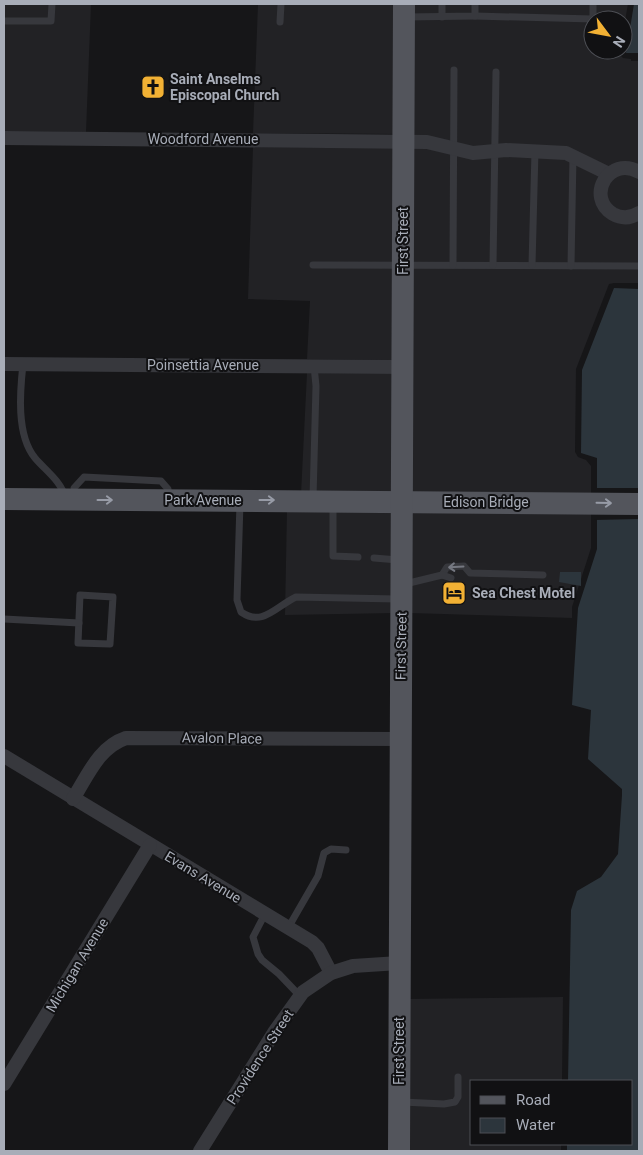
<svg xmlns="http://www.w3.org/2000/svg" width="643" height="1155" font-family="Roboto,sans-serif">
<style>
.built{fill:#222225}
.water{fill:#2c353c}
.pier{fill:#161618}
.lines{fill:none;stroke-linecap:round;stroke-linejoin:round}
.service{stroke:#37383d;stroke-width:7}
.minor{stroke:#37383d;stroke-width:14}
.primary{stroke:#53555c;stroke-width:22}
.oneway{stroke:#979ba6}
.oneway2{stroke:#757881}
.labels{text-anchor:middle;stroke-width:4;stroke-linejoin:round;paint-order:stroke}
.poi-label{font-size:14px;font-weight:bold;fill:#a8adb8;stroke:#111113;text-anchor:start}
.street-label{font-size:14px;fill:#a8adb8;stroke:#111113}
</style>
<rect width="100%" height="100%" fill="#161618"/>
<g class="built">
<path d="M4,4H91L86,132L4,131Z"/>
<path d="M258,4H397L396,134L253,133Z"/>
<path d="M411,4H628L623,32V20H593V50H620V55L623,58L631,59V61H639V283H614L609,284L576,369L575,452L578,457L586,460L591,466V496L410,495Z"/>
<path d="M253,147L396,148L395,360L307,359L310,301L248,299Z"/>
<path d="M307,373L395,374L396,495L301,494Z"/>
<path d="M396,508L395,613L285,615L287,510Z"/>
<path d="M410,508L591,509V548L572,607V618L409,613Z"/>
<path d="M563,997L562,1081H472V1144H561V1151H406L407,999Z"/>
</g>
<g class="water">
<path d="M634,4H639V53H626Z"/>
<path d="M614,288L639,289V1151H567V1144H632V1081H568L571,910L577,891L601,877L618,854L622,795V789L588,759L591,710L572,705L578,608L597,549V458L581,453L582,370Z"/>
<path d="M560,572H581V586L559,582Z"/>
</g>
<path class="pier" d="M594,488H639V519L594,520Z"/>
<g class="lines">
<g class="service">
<path d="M442,4V17"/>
<path d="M475,16L593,19V4"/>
<path d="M406,17L475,16V4"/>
<path d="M4,21H51L52,4"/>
<path d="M280,22L281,4"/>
<path d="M313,265L639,266"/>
<path d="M453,265L454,70"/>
<path d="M493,265L496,72"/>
<path d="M532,265L535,151"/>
<path d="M571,266L573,156"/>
<path d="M23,364C20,391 16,435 35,458C45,470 61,481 65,497"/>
<path d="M77,497L74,488L84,477L161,481L168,489V497"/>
<path d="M313,498L316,386L314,366"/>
<path d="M240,503L237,600L241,612C263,627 275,607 296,597L397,599"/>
<path d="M333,504V556L358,557"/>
<path d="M374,558L398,560"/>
<path d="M442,575L447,567L464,566L470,573L543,575"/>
<path d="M405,584L442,575L451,578"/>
<path d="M80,595L113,597L110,644L78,643Z"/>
<path d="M4,619L79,623"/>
<path d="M265,914L253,937L258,954L262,960L279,974L300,996"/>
<path d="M288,928L318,876L324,853L331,849L346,850"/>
<path d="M402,1102L444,1104L455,1102L458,1097V1077"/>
</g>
<g class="minor">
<path d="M4,138L427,142L473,153L506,150L566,153L609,174"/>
<path d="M639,172C609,155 585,197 613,214C622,219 631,218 639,213"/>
<path d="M4,364L402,367"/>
<path d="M4,756L312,942L318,948L331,973"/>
<path d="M73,799C88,775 99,747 126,738L401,739"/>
<path d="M4,1084L150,845"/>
<path d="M200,1151L275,1031L303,992L331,973L353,966L399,963"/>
</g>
<g class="primary">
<path d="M4,499L639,504"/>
<path d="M399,1151L404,4"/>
</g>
</g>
<defs><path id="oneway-shaft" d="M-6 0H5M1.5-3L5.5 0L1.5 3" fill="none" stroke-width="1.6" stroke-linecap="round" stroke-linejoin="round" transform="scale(1.25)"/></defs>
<g class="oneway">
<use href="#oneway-shaft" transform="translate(105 500)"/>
<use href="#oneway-shaft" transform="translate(267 500)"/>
<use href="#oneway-shaft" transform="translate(604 503) rotate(1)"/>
</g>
<use class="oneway2" href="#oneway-shaft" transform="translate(456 567) rotate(177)"/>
<defs>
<g id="church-square" transform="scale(1.25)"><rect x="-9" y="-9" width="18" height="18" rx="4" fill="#f2b134" stroke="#111113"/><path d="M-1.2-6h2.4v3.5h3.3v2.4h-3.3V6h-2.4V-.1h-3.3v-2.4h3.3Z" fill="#111"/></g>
<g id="hotel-square" transform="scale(1.25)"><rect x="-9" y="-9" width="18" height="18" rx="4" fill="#f2b134" stroke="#111113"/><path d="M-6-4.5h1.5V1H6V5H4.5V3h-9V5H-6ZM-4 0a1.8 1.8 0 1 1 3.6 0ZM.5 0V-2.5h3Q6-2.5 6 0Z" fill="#111"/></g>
</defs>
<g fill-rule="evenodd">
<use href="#church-square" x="153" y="87"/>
<use href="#hotel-square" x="454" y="593"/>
</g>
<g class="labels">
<g class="poi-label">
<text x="170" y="84">Saint Anselms<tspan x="170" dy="16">Episcopal Church</tspan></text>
<text x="472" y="598">Sea Chest Motel</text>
</g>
<g class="street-label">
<text x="203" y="144">Woodford Avenue</text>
<text transform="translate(403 241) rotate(-90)" y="5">First Street</text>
<text x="203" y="370">Poinsettia Avenue</text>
<text x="203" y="505">Park Avenue</text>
<text x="486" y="507">Edison Bridge</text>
<text transform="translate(401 646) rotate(-89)" y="5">First Street</text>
<text transform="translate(222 738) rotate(1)" y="5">Avalon Place</text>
<text transform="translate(203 877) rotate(31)" y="5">Evans Avenue</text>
<text transform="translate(77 965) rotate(-59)" y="5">Michigan Avenue</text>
<text transform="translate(399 1051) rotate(-90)" y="5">First Street</text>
<text transform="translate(260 1057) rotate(-57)" y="5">Providence Street</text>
</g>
</g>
<rect width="643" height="1155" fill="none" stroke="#a8adb8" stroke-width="10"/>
<rect x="470" y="1080" width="162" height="65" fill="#111113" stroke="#4d4f55"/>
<rect x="480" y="1096" width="25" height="8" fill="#53555c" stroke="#4d4f55"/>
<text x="516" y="1105" font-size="15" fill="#a8adb8">Road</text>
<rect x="480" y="1118" width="25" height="15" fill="#2c353c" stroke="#4d4f55"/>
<text x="516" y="1130" font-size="15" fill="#a8adb8">Water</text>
<g transform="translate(608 35) rotate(122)"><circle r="24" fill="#111113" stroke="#4d4f55"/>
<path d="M0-4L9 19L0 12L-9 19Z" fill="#f2b134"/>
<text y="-8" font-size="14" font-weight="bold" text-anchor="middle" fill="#a8adb8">N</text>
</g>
</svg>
